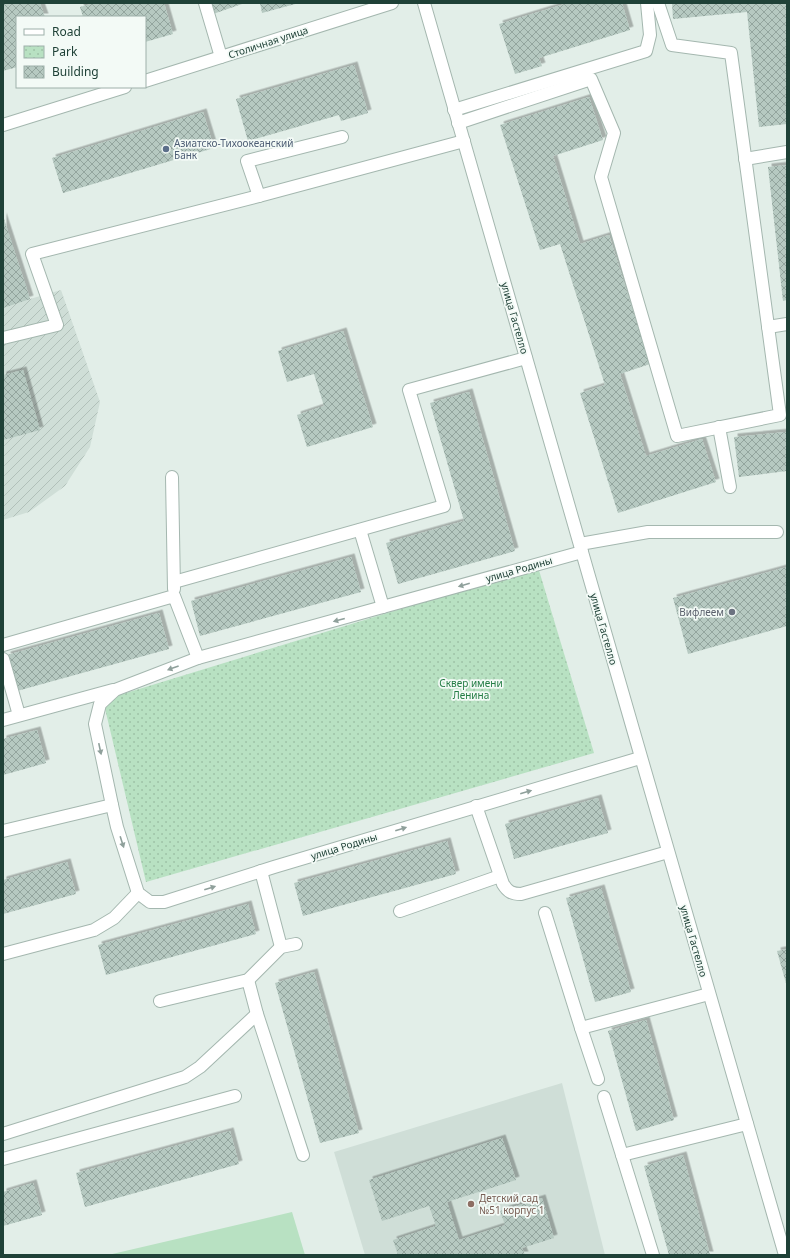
<svg xmlns="http://www.w3.org/2000/svg" width="790" height="1258" font-family="'Noto Sans',sans-serif">
<style>
.built{fill:#cfded7}
.industrial{fill:url(#industrial-furrows)}
.grass{fill:#b8e1c2}
.park{fill:url(#park-dots)}
.building{fill:url(#building-cross-hatch);filter:url(#shadow)}
.lines{fill:none;stroke-linecap:round;stroke-linejoin:round}
.minor-casing{stroke:#a4b7af;stroke-width:14}
.minor{stroke:#fff;stroke-width:12}
.oneway{fill:#8fa09b}
.service-dot{fill:#5c6f8a;stroke:#f3faf6;stroke-width:1.5}
.worship-dot{fill:#6b7280;stroke:#f3faf6;stroke-width:1.5}
.education-dot{fill:#8d6e63;stroke:#f3faf6;stroke-width:1.5}
.labels{text-anchor:middle;stroke-width:3.5;stroke-linejoin:round;paint-order:stroke}
.street-label{font-size:10px;fill:#1f4137;stroke:#f3faf6}
.service-label{font-size:10px;fill:#4e5e75;stroke:#f3faf6;text-anchor:start}
.worship-label{font-size:10px;fill:#5b616d;stroke:#f3faf6;text-anchor:end}
.park-label{font-size:10px;fill:#247d45;stroke:#f3faf6}
.education-label{font-size:10px;fill:#785e54;stroke:#f3faf6;text-anchor:start}
</style>
<defs>
<pattern id="industrial-furrows" width="10" height="10" patternUnits="userSpaceOnUse"><rect width="10" height="10" fill="#cfded7"/><path d="M-1 1l2-2M0 10L10 0M9 11l2-2" fill="none" stroke="#b1c0b9"/></pattern>
<pattern id="park-dots" width="8" height="8" patternUnits="userSpaceOnUse"><rect width="8" height="8" fill="#b8e1c2"/><path d="M2 2h.1M6 6h.1" fill="none" stroke="#9ec2a7" stroke-width="1.8" stroke-linecap="round"/></pattern>
<pattern id="building-cross-hatch" width="8" height="8" patternUnits="userSpaceOnUse"><rect width="8" height="8" fill="#b6c9c1"/><path d="M0 0l8 8M0 8l8-8" fill="none" stroke="#93a59e"/></pattern>
<filter id="shadow"><feDropShadow dx="3.5" dy="-3.5" stdDeviation="0" flood-color="#0004"/></filter>
</defs>
<rect width="100%" height="100%" fill="#e2eee8"/>
<path class="built" d="M562,1083L605,1255H365L334,1152Z"/>
<path class="industrial" d="M3,215L30,299L61,290L100,402L90,447L65,486L29,512L3,520Z"/>
<path class="grass" d="M292,1212L305,1255H108Z"/>
<path class="park" d="M538,567L594,753L146,882L103,700Z"/>
<g class="building">
<path d="M3,3H40L45,17H17V67L3,71Z"/>
<path d="M95,3H164L173,34L145,42V17H83L80,7Z"/>
<path d="M209,3H245L213,14Z"/>
<path d="M260,3H299L262,13Z"/>
<path d="M568,3H622L630,30L539,58L542,66L515,74L499,24Z"/>
<path d="M672,3H787V124L759,127L747,12L673,19Z"/>
<path d="M354,65L368,113L341,121L339,115L248,141L236,99Z"/>
<path d="M589,97L603,140L553,156L580,244L609,235L650,364L620,374L646,456L702,439L716,482L618,513L580,393L605,385L560,244L540,250L500,125Z"/>
<path d="M203,112L214,148L63,193L52,158Z"/>
<path d="M787,165V300L783,301L768,167Z"/>
<path d="M3,216L30,299L3,308Z"/>
<path d="M343,331L373,427L307,447L297,415L324,406L314,374L287,382L278,351Z"/>
<path d="M23,370L40,430L3,440V375Z"/>
<path d="M469,392L515,551L398,584L386,543L464,521L430,403Z"/>
<path d="M787,432V471L739,477L734,437Z"/>
<path d="M351,557L361,592L200,636L191,601Z"/>
<path d="M787,567V626L688,654L673,598Z"/>
<path d="M159,613L169,649L17,691L7,655Z"/>
<path d="M37,730L46,763L3,775V739Z"/>
<path d="M598,798L608,833L514,859L505,824Z"/>
<path d="M447,841L456,874L303,916L294,883Z"/>
<path d="M67,862L76,894L3,914V880Z"/>
<path d="M601,888L631,992L595,1002L566,898Z"/>
<path d="M248,904L256,934L106,975L98,945Z"/>
<path d="M787,949V987L777,951Z"/>
<path d="M314,972L359,1133L320,1143L275,983Z"/>
<path d="M646,1020L674,1120L636,1131L608,1031Z"/>
<path d="M230,1131L239,1164L85,1207L76,1173Z"/>
<path d="M502,1138L516,1180L447,1202L459,1240L505,1225L500,1211L542,1198L554,1238L522,1248L525,1255H398L393,1240L436,1226L429,1206L382,1221L369,1180Z"/>
<path d="M683,1155L710,1255H669L644,1166Z"/>
<path d="M33,1183L42,1215L3,1226V1192Z"/>
</g>
<g class="lines">
<g class="minor-casing">
<g id="minor">
<path d="M205,3L221,57"/>
<path d="M424,3C544,420 664,838 785,1255"/>
<path d="M145,81L392,3"/>
<path d="M454,110L646,51L650,35L647,3"/>
<path d="M458,123L591,79L614,133L601,177L677,436L780,415L731,53L672,45L658,3"/>
<path d="M3,125L125,87"/>
<path d="M745,159L787,152"/>
<path d="M259,196L247,161L342,137"/>
<path d="M768,327L787,324"/>
<path d="M3,338L57,325L32,254L259,196L464,141"/>
<path d="M719,427L730,487"/>
<path d="M172,477L174,589"/>
<path d="M360,530L383,607"/>
<path d="M580,544L648,532H777"/>
<path d="M582,552L198,658L115,690L100,704L95,724L112,805L117,827L138,893L150,902H164L274,867L640,758"/>
<path d="M174,582L444,506L409,390L526,358"/>
<path d="M3,645L174,596L198,658"/>
<path d="M3,659L19,715"/>
<path d="M3,720L113,690"/>
<path d="M476,806L503,884C508,892 512,894 521,894L668,852"/>
<path d="M3,831L112,805"/>
<path d="M261,871L281,947"/>
<path d="M400,911L500,876"/>
<path d="M545,913L581,1028"/>
<path d="M3,954L94,930L114,918L138,893"/>
<path d="M248,980L257,1014L303,1155"/>
<path d="M160,1001L248,980L281,947L296,944"/>
<path d="M598,1079L581,1028L709,994"/>
<path d="M604,1097L622,1155"/>
<path d="M3,1134L185,1077L200,1067L257,1014"/>
<path d="M3,1159L235,1096"/>
<path d="M653,1255L622,1155L747,1124"/>
</g>
</g>
<use href="#minor" class="minor"/>
</g>
<defs><path id="oneway-solid" d="M-6-.8H1V-3.2L6.5 0L1 3.2V.8H-6Z"/></defs>
<g class="oneway">
<use href="#oneway-solid" transform="translate(464 585) rotate(164)"/>
<use href="#oneway-solid" transform="translate(339 620) rotate(165)"/>
<use href="#oneway-solid" transform="translate(173 668) rotate(160)"/>
<use href="#oneway-solid" transform="translate(100 749) rotate(78)"/>
<use href="#oneway-solid" transform="translate(526 792) rotate(-16)"/>
<use href="#oneway-solid" transform="translate(401 829) rotate(-17)"/>
<use href="#oneway-solid" transform="translate(122 842) rotate(72)"/>
<use href="#oneway-solid" transform="translate(210 888) rotate(-17)"/>
</g>
<circle class="service-dot" cx="166" cy="149" r="4"/>
<circle class="worship-dot" cx="732" cy="612" r="4"/>
<circle class="education-dot" cx="471" cy="1204" r="4"/>
<g class="labels">
<g class="street-label">
<text transform="translate(268 42) rotate(-18)" y="4">Столичная улица</text>
<text transform="translate(515 318) rotate(74)" y="4">улица Гастелло</text>
<text transform="translate(519 569) rotate(-16)" y="4">улица Родины</text>
<text transform="translate(604 629) rotate(74)" y="4">улица Гастелло</text>
<text transform="translate(344 846) rotate(-17)" y="4">улица Родины</text>
<text transform="translate(694 941) rotate(74)" y="4">улица Гастелло</text>
</g>
<g class="service-label">
<text x="174" y="147">Азиатско-Тихоокеанский<tspan x="174" dy="12">Банк</tspan></text>
</g>
<g class="worship-label">
<text x="724" y="616">Вифлеем</text>
</g>
<g class="park-label">
<text x="471" y="687">Сквер имени<tspan x="471" dy="12">Ленина</tspan></text>
</g>
<g class="education-label">
<text x="479" y="1202">Детский сад<tspan x="479" dy="12">№51 корпус 1</tspan></text>
</g>
</g>
<rect width="790" height="1258" fill="none" stroke="#1f4137" stroke-width="8"/>
<rect x="16" y="16" width="130" height="72" fill="#f3faf6" stroke="#9eb0aa"/>
<rect x="24" y="29" width="20" height="6" fill="#ffffff" stroke="#9eb0aa"/>
<text x="52" y="36" font-size="12" fill="#1f4137">Road</text>
<rect x="24" y="46" width="20" height="12" fill="url(#park-dots)" stroke="#9eb0aa"/>
<text x="52" y="56" font-size="12" fill="#1f4137">Park</text>
<rect x="24" y="66" width="20" height="12" fill="url(#building-cross-hatch)" stroke="#9eb0aa"/>
<text x="52" y="76" font-size="12" fill="#1f4137">Building</text>
</svg>
